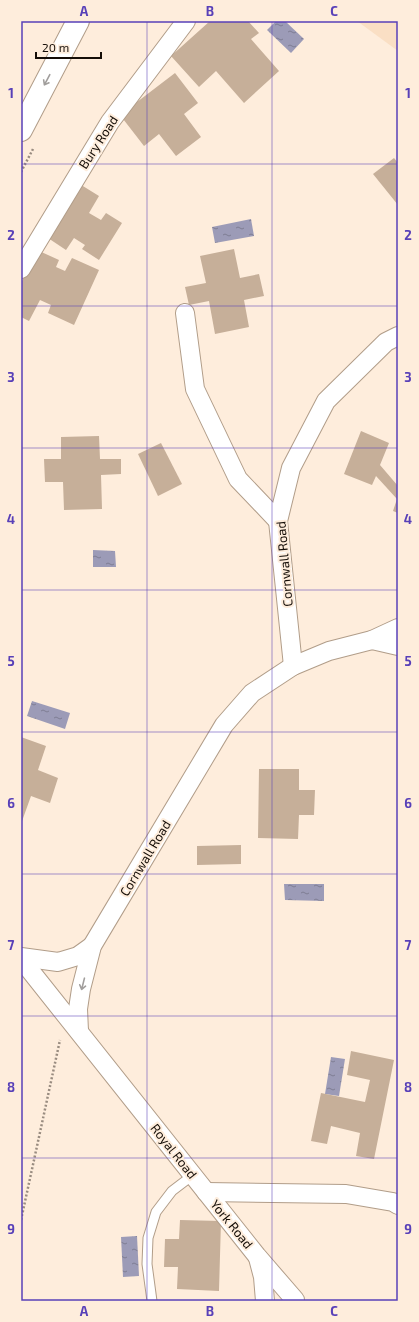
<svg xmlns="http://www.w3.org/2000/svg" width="419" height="1322" font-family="'Exo 2',sans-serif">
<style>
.built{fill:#fadfc4}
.water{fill:url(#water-ripples)}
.building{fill:#c6af99}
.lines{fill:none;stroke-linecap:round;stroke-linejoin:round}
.service-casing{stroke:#b19d89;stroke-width:11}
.minor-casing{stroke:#b19d89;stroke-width:20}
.primary-casing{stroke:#b19d89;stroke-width:24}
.path{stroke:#998c80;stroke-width:2.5;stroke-dasharray:2 2;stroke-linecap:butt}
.service{stroke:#fff;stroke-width:9}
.minor{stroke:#fff;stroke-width:18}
.primary{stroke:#fff;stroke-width:22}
.oneway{stroke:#a19e9c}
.grid{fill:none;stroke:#5840b8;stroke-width:1;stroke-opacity:0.55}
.labels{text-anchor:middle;stroke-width:4;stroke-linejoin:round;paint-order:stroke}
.street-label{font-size:13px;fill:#140d07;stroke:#feeddc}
.neatline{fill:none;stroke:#5840b8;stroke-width:1.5}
.grid-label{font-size:13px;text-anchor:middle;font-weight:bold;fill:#5840b8}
</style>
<defs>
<pattern id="water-ripples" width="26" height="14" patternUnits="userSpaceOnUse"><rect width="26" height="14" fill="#9c9bb7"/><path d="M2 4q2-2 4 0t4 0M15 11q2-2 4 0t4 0" fill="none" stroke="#7e7d93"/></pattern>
</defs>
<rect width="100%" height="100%" fill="#feeddc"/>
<path class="built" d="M357,21H398V51Z"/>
<g class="water">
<path d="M276,21H285L304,39L291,53L267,30Z"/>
<path d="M251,219L254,236L215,243L212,227Z"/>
<path d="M93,550L115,551L116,567H93Z"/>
<path d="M32,701L70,713L65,729L27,716Z"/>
<path d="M284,884H324V901L285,900Z"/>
<path d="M331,1057L345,1059L339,1096L325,1094Z"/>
<path d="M137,1236L139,1276L123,1277L121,1237Z"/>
</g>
<g class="building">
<path d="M210,21H248L259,33L251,39L279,71L244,103L216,71L199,87L171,56Z"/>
<path d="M175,73L198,103L184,114L201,137L176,156L159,134L144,146L120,115Z"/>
<path d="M394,158L398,163V205L373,174Z"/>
<path d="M78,183L99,196L89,213L101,220L106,213L122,223L99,260L82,249L85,245L74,238L66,250L45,236Z"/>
<path d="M234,249L240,278L259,274L264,296L244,300L249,327L215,334L209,301L189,305L185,287L206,283L200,256Z"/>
<path d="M37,250L59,260L56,267L65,271L72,258L99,270L74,325L48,313L51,305L40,300L29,321L21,317V283Z"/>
<path d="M361,431L389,443L380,465L398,486V513L393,511L397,499L376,476L372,485L344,474Z"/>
<path d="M99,436L100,459H121V474L101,475L102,509L64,510L63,482H45L44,459H61V437Z"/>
<path d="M161,443L182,484L158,496L138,454Z"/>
<path d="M21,737L46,746L38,770L58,778L50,803L31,796L21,824Z"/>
<path d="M259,769H299V790H315L314,815H299L298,839L258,838Z"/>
<path d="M241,845V864L197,865V846Z"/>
<path d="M351,1051L394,1060L374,1159L356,1156L360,1133L331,1126L327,1144L311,1141L321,1093L365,1102L370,1080L347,1075Z"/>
<path d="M180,1220L221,1221L219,1291L177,1289L178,1267H164L165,1239H179Z"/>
</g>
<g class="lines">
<g class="service-casing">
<path id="service" d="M152,1301L147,1264L148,1238L156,1212L172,1191L193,1175"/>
</g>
<g class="minor-casing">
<g id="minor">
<path d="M21,269L110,122L186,21"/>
<path d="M185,313L195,389L238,479L278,521"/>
<path d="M372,640L398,646"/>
<path d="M293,666L278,521L291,468L326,401L386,342L398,336"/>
<path d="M21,957L58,962L78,956L92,946"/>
<path d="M21,959L257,1256L295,1300"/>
<path d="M79,1031L78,1009L81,989L92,946L224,725L252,693L293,666L329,651L372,640L398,628"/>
<path d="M206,1192L346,1194L393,1202L398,1205"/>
<path d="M258,1258L263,1277L265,1301"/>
</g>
</g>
<g class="primary-casing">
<path id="primary" d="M21,130L78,21"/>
</g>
<g class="path">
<path d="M21,172L33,149"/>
<path d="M21,1220L60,1040"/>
</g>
<use href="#service" class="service"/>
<use href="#minor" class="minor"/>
<use href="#primary" class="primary"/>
</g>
<defs><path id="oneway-shaft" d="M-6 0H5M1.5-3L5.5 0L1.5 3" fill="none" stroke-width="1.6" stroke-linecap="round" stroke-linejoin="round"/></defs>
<g class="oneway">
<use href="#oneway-shaft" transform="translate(47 80) rotate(118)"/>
<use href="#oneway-shaft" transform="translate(83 984) rotate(104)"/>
</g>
<path class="grid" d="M147,21V1301M272,21V1301M21,164H398M21,306H398M21,448H398M21,590H398M21,732H398M21,874H398M21,1016H398M21,1158H398"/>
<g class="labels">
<g class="street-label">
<text transform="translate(98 142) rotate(-57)" y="5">Bury Road</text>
<text transform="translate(284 564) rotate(-95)" y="5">Cornwall Road</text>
<text transform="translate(145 858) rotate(-59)" y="5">Cornwall Road</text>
<text transform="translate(174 1151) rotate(52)" y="5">Royal Road</text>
<text transform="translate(232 1224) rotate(51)" y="5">York Road</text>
</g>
</g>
<rect width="419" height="1322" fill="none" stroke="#feeddc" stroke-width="44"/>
<path d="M36 52v6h65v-6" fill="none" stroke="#140d07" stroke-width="2"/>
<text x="42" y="52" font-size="12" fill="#140d07" stroke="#feeddc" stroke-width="3" paint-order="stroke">20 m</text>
<rect x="22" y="22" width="375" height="1278" class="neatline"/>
<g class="grid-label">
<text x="84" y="16">A</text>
<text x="210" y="16">B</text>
<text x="334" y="16">C</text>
<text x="11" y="98">1</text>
<text x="408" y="98">1</text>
<text x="11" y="240">2</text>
<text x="408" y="240">2</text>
<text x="11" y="382">3</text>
<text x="408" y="382">3</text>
<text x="11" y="524">4</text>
<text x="408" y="524">4</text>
<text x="11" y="666">5</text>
<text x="408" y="666">5</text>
<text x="11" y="808">6</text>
<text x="408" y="808">6</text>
<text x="11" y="950">7</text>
<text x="408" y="950">7</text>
<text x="11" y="1092">8</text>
<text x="408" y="1092">8</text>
<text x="11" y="1234">9</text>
<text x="408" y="1234">9</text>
<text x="84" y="1316">A</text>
<text x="210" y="1316">B</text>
<text x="334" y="1316">C</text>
</g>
</svg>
